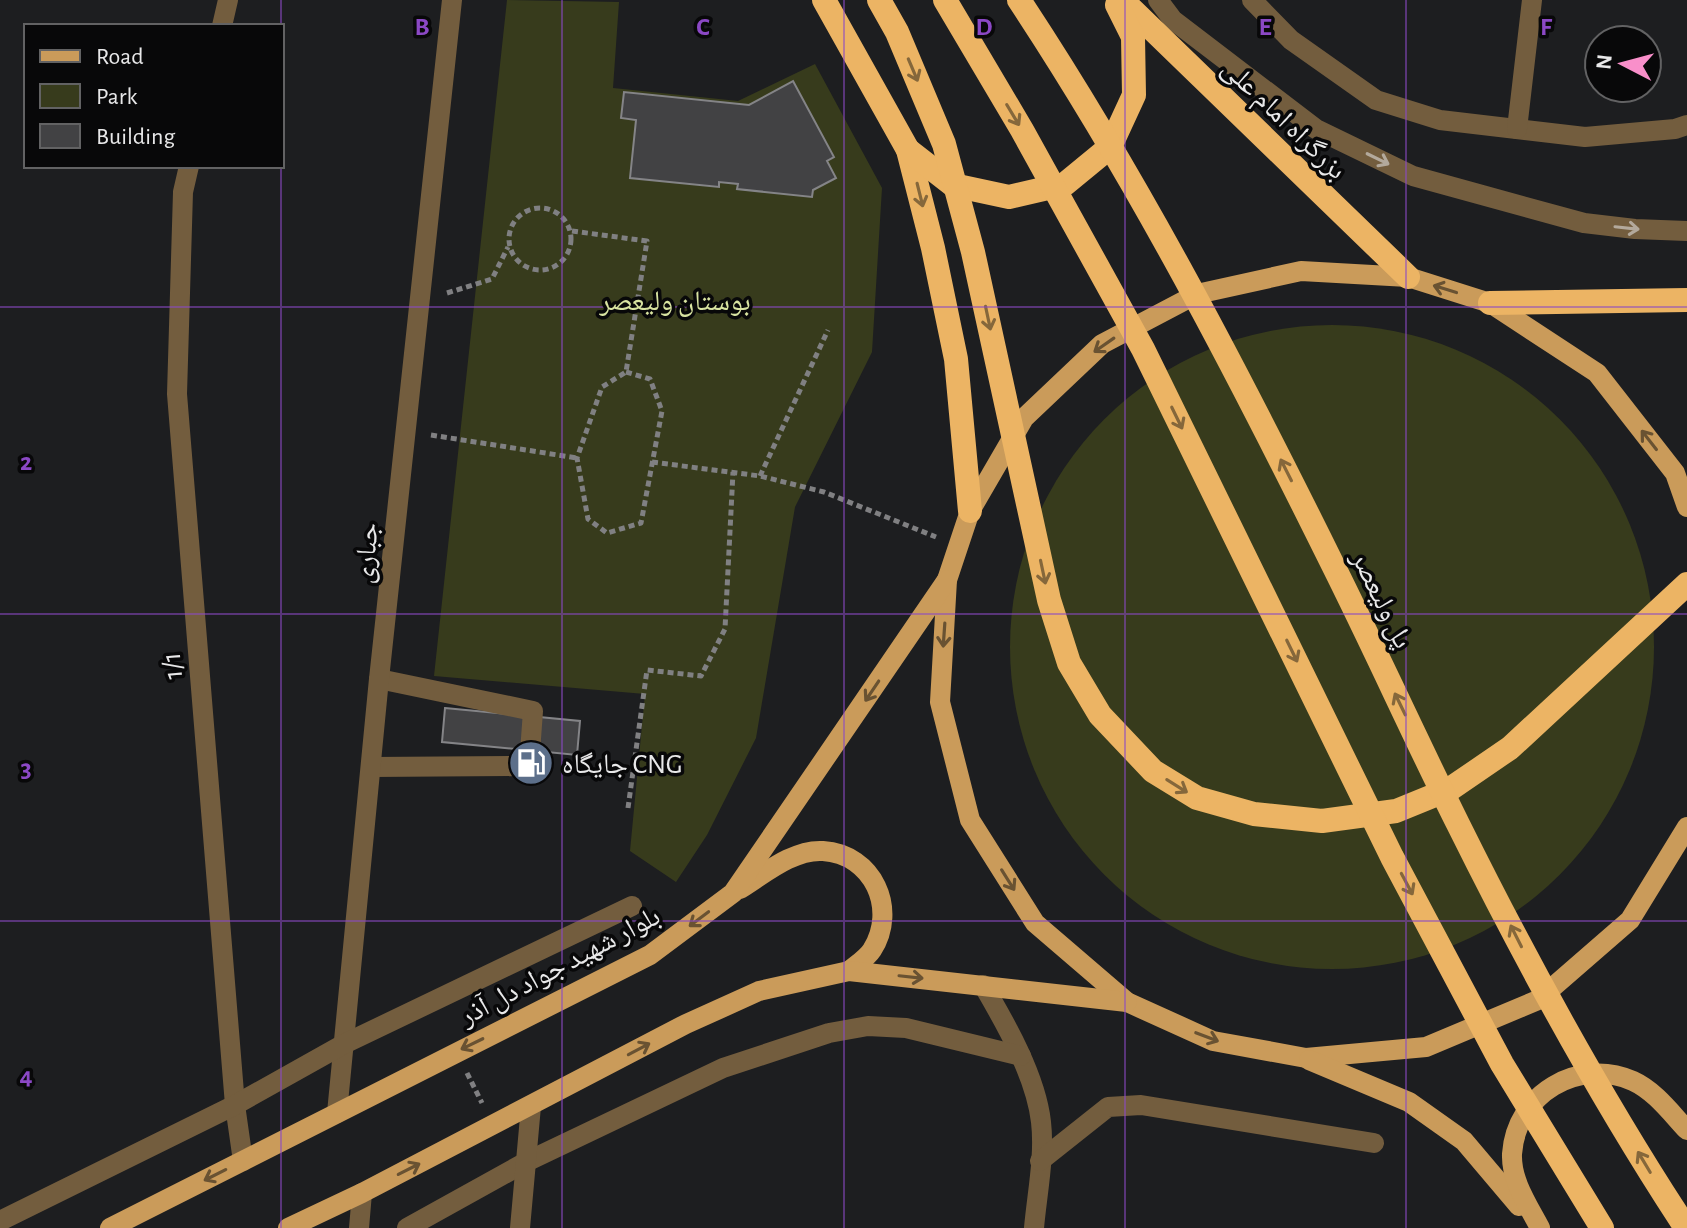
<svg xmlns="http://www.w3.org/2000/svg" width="1687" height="1228" font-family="'Alegreya Sans','Noto Naskh Arabic',sans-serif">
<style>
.green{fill:#373b1c}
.building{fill:#424244;stroke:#848487;stroke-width:2}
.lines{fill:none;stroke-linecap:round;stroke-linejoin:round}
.path{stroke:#808082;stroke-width:5;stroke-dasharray:6 4;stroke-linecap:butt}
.minor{stroke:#735d3e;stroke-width:20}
.major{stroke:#ca9b5a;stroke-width:20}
.highway{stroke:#ecb464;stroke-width:24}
.highway-bridge{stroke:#ecb464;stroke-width:24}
.oneway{stroke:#85673b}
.oneway2{stroke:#b3a99c}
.oneway3{stroke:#695232}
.grid{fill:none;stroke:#8b48c5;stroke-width:2;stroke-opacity:0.55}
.labels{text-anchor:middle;stroke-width:7;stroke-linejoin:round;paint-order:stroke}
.street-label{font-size:28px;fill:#e8e8e9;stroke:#080809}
.park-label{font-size:28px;fill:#d9e4a1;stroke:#080809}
.poi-label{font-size:28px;fill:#e8e8e9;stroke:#080809;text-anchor:start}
.grid-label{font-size:26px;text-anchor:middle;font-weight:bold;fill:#8b48c5;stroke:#080809;stroke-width:7;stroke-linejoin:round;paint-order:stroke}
</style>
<rect width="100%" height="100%" fill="#1d1e20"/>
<g class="green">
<path d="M507,0L619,2L613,88L738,101L815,64L882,188L872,352L795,507L756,738L707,835L676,882L630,851L645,694L434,676Z"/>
<circle cx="1332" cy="647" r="322"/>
</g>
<g class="building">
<path d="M793,81L834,157L827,161L836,178L813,190L812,197L737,189L738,184L719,182V187L630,178L636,120L621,118L624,92L749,105Z"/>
<path d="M445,708L580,721L577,755L442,742Z"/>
</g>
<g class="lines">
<g class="path">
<circle cx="540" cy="239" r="31"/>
<path d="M572,231L647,241L626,372"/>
<path d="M447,293L492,279L508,247"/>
<path d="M626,372L650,379L662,411L641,523L607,533L588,519L577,458L602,387Z"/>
<path d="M431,435L577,458"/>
<path d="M652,462L760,476L824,492L936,537"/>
<path d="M760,476L828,330"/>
<path d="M628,808L647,670L701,676L725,629L733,472"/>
<path d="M467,1073L482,1103"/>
</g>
<g class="minor">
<path d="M1158,0L1173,20L1316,129L1413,176L1584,223L1635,229L1687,231"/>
<path d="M1252,0L1291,40L1376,100L1440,120L1585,137L1675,129L1687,125"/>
<path d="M222,26L228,0"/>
<path d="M1517,129L1532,0"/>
<path d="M189,166L183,192L177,394L235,1105L243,1161"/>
<path d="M371,767L529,766L533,711L379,679"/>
<path d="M983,985C1006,1024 1036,1077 1041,1122C1045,1156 1037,1194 1034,1228"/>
<path d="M337,1113L379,679L452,0"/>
<path d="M1040,1161L1108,1107L1141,1105L1374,1143"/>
<path d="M0,1221L235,1105L344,1044L632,906"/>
<path d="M359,1228L362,1193"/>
<path d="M407,1228L526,1162L723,1068L829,1033L868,1026L906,1028L1021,1056"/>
<path d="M520,1228L531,1106"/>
</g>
<g class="major">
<path d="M1687,507L1675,473L1597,373L1490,303L1408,277L1301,271L1197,294L1102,344L1024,418L970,511L947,580L940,702L970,820L1035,923L1127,1002L1213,1041L1306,1058L1426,1047L1538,1000L1630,920L1687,827"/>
<path d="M740,889C763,875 793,849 823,851C873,854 898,909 872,950C867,958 856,965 849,971"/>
<path d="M1309,1060L1409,1102L1464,1141L1519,1206"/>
<path d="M110,1228L650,955L733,893L947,580"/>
<path d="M288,1228L362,1193L686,1024L759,991L849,971L1127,1002"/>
<path d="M1540,1228C1528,1205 1511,1181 1512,1154C1516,1094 1578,1057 1633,1081C1655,1091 1671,1113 1687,1130"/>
</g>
<g class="highway">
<path d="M824,0L908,150L933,248L956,359L970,511"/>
<path d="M1122,0L1408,277"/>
<path d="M908,150L953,185L1009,197L1065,184L1110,147L1134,95L1133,37L1117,5"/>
<path d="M1490,303L1687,300"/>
</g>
<g class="highway-bridge">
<path d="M879,0L897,32L944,144L973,252L1049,600L1069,663L1100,715L1153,771L1197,798L1254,814L1322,821L1396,811L1450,789L1510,748L1687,584"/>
<path d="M945,0L1022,130L1143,349L1392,857L1502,1064L1602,1228"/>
<path d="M1019,0C1138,180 1237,371 1333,565C1376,651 1415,738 1458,824C1527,963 1601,1099 1686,1228"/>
</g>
</g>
<defs><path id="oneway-shaft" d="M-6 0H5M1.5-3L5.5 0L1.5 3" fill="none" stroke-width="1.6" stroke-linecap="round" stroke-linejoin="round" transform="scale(2)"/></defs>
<g class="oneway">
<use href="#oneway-shaft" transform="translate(913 70) rotate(67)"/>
<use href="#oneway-shaft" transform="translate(1013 115) rotate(59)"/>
<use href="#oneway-shaft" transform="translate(920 195) rotate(76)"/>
<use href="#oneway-shaft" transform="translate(988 318) rotate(78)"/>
<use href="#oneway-shaft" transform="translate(1177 418) rotate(64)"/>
<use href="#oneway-shaft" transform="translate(1286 470) rotate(-117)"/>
<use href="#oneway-shaft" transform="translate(1043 572) rotate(78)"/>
<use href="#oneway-shaft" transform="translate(1292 651) rotate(64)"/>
<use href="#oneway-shaft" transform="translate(1400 704) rotate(-116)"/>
<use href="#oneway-shaft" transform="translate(1177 786) rotate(32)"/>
<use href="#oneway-shaft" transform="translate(1407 884) rotate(62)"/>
<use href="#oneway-shaft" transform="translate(1516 936) rotate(-117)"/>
<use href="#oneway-shaft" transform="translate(1644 1162) rotate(-121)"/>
</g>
<g class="oneway2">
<use href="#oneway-shaft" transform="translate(1378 159) rotate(26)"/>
<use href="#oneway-shaft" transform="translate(1627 228) rotate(6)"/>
</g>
<g class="oneway3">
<use href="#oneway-shaft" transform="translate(1445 289) rotate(-163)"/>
<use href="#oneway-shaft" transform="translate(1104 345) rotate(145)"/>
<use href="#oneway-shaft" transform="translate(1649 440) rotate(-128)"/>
<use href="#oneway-shaft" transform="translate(944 635) rotate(94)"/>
<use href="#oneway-shaft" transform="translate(872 691) rotate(124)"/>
<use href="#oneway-shaft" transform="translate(1008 880) rotate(58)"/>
<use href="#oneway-shaft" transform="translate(699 919) rotate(143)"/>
<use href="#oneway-shaft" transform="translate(911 977) rotate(6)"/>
<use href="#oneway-shaft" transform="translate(1207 1037) rotate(21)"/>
<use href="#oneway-shaft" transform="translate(472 1044) rotate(154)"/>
<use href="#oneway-shaft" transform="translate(639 1049) rotate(-28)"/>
<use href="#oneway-shaft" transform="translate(409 1169) rotate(-27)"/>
<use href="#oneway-shaft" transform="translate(215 1175) rotate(153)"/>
</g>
<path class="grid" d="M281,0V26M562,0V1228M844,0V1228M1125,0V1228M1406,0V1228M281,166V1228M0,307H1687M0,614H1687M0,921H1687"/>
<defs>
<g id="fuel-disc" transform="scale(2.3)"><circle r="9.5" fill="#5c6f8a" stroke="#080809"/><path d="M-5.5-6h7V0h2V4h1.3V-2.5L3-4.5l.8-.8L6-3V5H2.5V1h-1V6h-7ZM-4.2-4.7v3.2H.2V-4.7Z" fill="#fff"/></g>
</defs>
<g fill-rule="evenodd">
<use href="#fuel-disc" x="531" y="763"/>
</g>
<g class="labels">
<g class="street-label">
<text transform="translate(1285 118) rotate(44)" y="10">بزرگراه امام علی</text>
<text transform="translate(365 553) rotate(-84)" y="10">جباری</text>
<text transform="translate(1383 599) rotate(64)" y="10">پل ولیعصر</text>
<text transform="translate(171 666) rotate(-95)" y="10">1/1</text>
<text transform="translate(559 965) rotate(-28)" y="10">بلوار شهید جواد دل آذر</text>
</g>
<g class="park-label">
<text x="675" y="310">بوستان ولیعصر</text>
</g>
<g class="poi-label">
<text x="562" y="773">جایگاه CNG</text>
</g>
</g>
<g class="grid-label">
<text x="422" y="35">B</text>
<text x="703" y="35">C</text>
<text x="984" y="35">D</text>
<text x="1265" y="35">E</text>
<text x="1546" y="35">F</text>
<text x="26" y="470">2</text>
<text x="26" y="777">3</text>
<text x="26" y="1084">4</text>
</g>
<rect x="24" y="24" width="260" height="144" fill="#080809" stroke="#626263" stroke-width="2"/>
<rect x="40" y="50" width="40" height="12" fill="#ca9b5a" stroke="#626263" stroke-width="2"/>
<text x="96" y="64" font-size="24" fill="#e8e8e9">Road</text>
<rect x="40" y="84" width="40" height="24" fill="#373b1c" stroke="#626263" stroke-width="2"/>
<text x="96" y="104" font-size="24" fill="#e8e8e9">Park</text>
<rect x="40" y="124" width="40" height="24" fill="#424244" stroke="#626263" stroke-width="2"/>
<text x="96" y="144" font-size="24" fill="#e8e8e9">Building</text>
<g transform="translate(1623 64) rotate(276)"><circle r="38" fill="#080809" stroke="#626263" stroke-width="2"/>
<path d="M0-6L14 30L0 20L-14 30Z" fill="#f98fca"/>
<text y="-12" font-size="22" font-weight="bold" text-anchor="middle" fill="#e8e8e9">N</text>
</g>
</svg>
